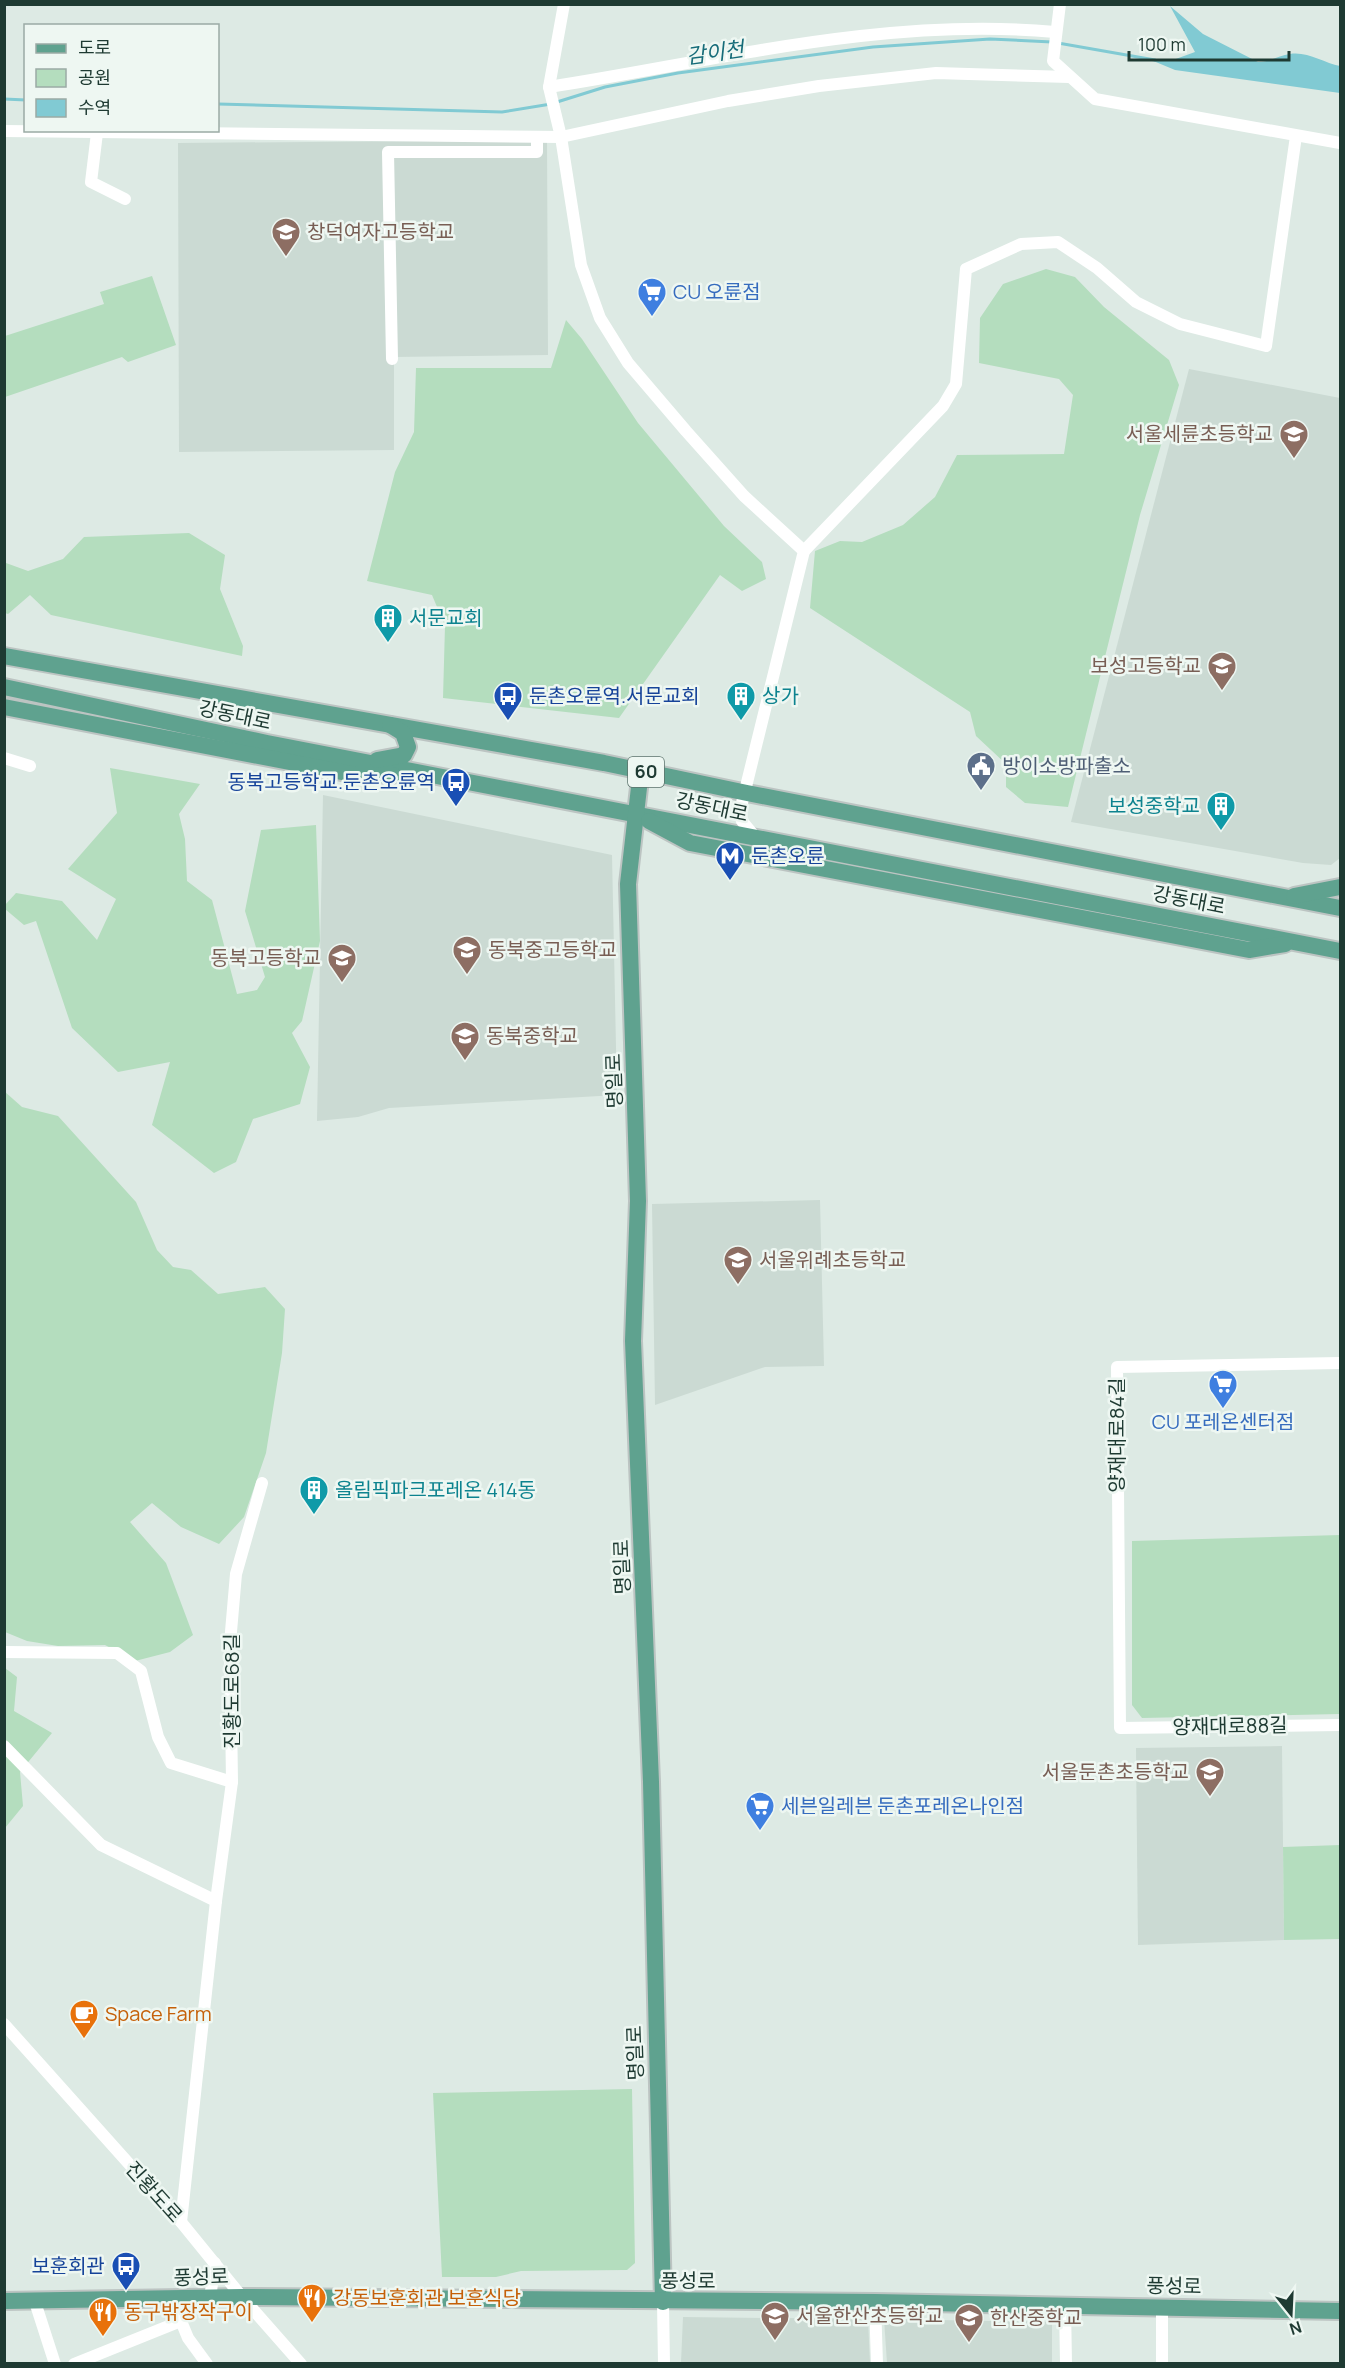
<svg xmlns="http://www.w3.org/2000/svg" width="1345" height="2368" font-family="Manrope,'Noto Sans KR',sans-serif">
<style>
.built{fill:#cbdad3}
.green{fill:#b4ddbe}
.water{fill:#81cad3}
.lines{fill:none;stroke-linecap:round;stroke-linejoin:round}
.stream{stroke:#81cad3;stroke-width:3}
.major-casing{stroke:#bcc4c2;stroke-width:20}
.minor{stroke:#fff;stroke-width:12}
.major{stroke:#5fa28f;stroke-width:16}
.labels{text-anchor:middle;stroke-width:5;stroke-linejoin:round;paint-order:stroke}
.shield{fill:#eef7f2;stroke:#5c736c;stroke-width:1.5}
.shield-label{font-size:18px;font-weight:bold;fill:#1e3a32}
.education-label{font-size:20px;fill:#785e54;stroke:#eef7f2;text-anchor:start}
.shop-label{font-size:20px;fill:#366cbe;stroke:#eef7f2;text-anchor:start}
.culture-label{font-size:20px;fill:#0d838f;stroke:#eef7f2;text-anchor:start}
.transit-label{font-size:20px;fill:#164399;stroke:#eef7f2;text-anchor:start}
.street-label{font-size:20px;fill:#1e3a32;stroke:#eef7f2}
.service-label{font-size:20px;fill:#4e5e75;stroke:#eef7f2;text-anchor:start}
.food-label{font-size:20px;fill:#c56008;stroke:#eef7f2;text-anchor:start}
.water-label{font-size:21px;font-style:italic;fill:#166c79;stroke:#eef7f2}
</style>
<rect width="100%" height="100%" fill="#ddeae4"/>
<g class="built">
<path d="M547,140L548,355L394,357V450L179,452L178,143Z"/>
<path d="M1189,369L1340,398V858L1331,865L1303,863L1071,822Z"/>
<path d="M323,795L612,855L617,1095L389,1108L358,1117L317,1121Z"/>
<path d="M820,1200L824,1366L765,1367L655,1405L652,1204Z"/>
<path d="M1282,1746L1284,1940L1138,1945L1136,1748Z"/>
<path d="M683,2317L868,2319L870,2363H681Z"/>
<path d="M884,2319L1052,2322V2363H887Z"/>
</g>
<g class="green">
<path d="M1046,269L1075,277L1104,307L1169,360L1179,385L1140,515L1068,807L1025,803L1006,787V764L976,736L970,712L810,608L815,551L840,541L862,542L903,525L935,497L957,455L1064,454L1073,395L1059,379L979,363L980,318L1003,284Z"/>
<path d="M152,276L176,345L128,362L122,357L5,397V336L104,304L100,292Z"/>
<path d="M566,320L582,339L638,423L724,526L762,562L766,579L742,591L720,575L619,718L443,698L445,626L432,595L367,581L395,472L414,432L416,368H551Z"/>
<path d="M189,533L225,555L220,589L243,646L242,656L51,615L30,595L8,614L5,613V560L6,563L28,571L63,559L84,537Z"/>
<path d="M110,768L200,784L179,814L185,839L187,881L212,900L237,994L257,990L265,977L245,911L261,830L316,825L320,941L302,1021L292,1033L310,1067L300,1104L253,1119L236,1162L214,1173L152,1125L170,1062L118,1072L72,1028L36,921L24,925L5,909V905L16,893L62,901L97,940L116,899L68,869L117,813Z"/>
<path d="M4,1091L22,1107L58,1116L136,1202L157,1250L173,1267L191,1270L218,1294L265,1287L285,1309L282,1353L266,1453L244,1517L219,1544L181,1527L152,1503L130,1522L166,1563L193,1635L170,1652L135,1661L105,1645L58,1646L27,1641L5,1632Z"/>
<path d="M1340,1535V1714L1142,1718L1132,1705V1541Z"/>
<path d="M5,1668L17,1677L14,1711L52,1733L20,1772L23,1806L5,1828Z"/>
<path d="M1340,1845V1939L1284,1940L1283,1847Z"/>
<path d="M632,2089L635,2263L627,2270L521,2271L496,2277H442L433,2093Z"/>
</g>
<path class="water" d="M1170,6L1203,34L1258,62C1270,62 1279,55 1290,54C1307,51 1324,63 1340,66V93L1175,70L1151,60H1173L1195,52Z"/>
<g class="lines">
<g class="stream">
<path d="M1058,43L1155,60"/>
<path d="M4,99L26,100"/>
<path d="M557,102L605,87L678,73L873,47L990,39L1052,42"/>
<path d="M218,104L502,112L551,104"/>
</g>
<g class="major-casing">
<g id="major">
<path d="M4,656L604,763L747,793L1340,908"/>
<path d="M4,687L267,743L1340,951"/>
<path d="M4,707L357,775H393"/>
<path d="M377,760L404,755L408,747L403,733L390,725"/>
<path d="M641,770L628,884L638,1201L633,1341L651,1782L663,2302"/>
<path d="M649,821L690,843L1249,950L1285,944"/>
<path d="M1294,896L1340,887"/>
<path d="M4,2301L242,2297L875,2302L1340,2311"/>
</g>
</g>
<g class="minor">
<path d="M564,4L549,87L561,137L581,265L600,318L628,363L686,431L744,496L804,551L740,811L742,821L756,838"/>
<path d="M1060,4L1053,61L1095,99L1340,143"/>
<path d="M549,87C716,61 886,16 1055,32"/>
<path d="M4,131L561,137L728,101L819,86L936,73L1069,77"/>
<path d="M97,133L91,182L125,199"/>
<path d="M392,359L388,152H537V137"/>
<path d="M804,551L943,406L956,384L966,269L1021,244L1058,242L1097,268L1136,302L1180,324L1266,346L1296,136"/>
<path d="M4,758L30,766"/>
<path d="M1340,1363L1117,1367L1120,1728L1340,1725"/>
<path d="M4,1652L117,1653L141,1671L158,1737L171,1763L232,1782"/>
<path d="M4,1746L101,1845L216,1901"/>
<path d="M4,2024L181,2222L242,2297L301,2364"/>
<path d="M181,2222L216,1901L232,1782L230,1643L236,1574L262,1483"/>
<path d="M210,2298L215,2263"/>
<path d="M35,2302L55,2364"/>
<path d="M663,2302L664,2364"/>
<path d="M875,2302L877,2364"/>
<path d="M1065,2305L1066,2364"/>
<path d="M1162,2307V2364"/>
<path d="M181,2321L188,2338L207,2364"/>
<path d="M74,2364L181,2321L184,2299"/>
</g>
<use href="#major" class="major"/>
</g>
<defs>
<g id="school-pin" transform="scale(1.5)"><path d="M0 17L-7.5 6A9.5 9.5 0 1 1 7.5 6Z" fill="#8d6e63" stroke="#eef7f2"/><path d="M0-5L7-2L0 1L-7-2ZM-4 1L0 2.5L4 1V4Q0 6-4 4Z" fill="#fff"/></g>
<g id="supermarket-pin" transform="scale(1.5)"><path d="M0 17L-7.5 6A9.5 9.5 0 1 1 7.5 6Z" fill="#3f7fe0" stroke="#eef7f2"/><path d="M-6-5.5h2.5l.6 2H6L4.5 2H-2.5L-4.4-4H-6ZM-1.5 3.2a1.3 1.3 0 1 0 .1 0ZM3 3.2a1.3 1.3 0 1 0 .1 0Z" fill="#fff"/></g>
<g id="building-pin" transform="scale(1.5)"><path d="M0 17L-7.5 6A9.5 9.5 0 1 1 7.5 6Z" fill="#0f9aa8" stroke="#eef7f2"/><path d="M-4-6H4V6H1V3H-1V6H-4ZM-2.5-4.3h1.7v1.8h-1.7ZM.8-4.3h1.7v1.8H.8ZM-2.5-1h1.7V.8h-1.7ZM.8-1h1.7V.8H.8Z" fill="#fff"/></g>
<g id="bus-pin" transform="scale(1.5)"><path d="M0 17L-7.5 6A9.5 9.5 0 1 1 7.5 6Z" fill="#1a4fb4" stroke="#eef7f2"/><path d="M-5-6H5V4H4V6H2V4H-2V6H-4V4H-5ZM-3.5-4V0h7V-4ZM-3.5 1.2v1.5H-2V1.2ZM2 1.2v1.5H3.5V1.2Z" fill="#fff"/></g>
<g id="civic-pin" transform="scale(1.5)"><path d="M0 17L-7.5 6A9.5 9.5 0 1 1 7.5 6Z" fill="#5c6f8a" stroke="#eef7f2"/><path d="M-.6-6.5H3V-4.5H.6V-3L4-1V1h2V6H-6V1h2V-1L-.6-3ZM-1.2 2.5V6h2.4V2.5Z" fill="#fff"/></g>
<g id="metro-pin" transform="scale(1.5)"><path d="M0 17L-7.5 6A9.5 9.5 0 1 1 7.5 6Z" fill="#1a4fb4" stroke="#eef7f2"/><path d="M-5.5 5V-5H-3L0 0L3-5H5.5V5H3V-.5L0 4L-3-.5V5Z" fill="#fff"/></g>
<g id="cafe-pin" transform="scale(1.5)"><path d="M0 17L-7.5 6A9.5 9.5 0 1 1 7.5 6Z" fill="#e8710a" stroke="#eef7f2"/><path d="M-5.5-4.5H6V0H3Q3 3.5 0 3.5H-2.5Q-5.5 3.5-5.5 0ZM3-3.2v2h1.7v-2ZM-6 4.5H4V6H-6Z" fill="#fff"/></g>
<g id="restaurant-pin" transform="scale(1.5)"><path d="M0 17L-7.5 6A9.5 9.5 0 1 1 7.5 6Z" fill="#e8710a" stroke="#eef7f2"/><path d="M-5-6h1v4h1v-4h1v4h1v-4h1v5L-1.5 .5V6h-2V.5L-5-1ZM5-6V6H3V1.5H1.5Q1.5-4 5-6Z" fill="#fff"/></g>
</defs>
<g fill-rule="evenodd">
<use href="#school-pin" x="286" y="232"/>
<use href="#supermarket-pin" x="652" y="292"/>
<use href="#school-pin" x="1294" y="434"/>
<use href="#building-pin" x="388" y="618"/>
<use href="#school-pin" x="1222" y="666"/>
<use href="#bus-pin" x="508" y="696"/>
<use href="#building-pin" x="741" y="696"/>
<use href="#civic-pin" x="981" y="766"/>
<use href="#bus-pin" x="456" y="782"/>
<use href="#building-pin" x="1221" y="806"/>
<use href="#metro-pin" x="730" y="856"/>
<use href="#school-pin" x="467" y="950"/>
<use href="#school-pin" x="342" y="958"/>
<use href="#school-pin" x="465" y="1036"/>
<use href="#school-pin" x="738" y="1260"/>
<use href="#supermarket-pin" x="1223" y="1384"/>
<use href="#building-pin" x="314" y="1490"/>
<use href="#school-pin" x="1210" y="1772"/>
<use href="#supermarket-pin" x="760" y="1806"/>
<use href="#cafe-pin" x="84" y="2014"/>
<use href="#bus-pin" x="126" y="2266"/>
<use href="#restaurant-pin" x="312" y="2298"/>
<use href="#restaurant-pin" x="103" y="2312"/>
<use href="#school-pin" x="775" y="2316"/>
<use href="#school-pin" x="969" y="2318"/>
</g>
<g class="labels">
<rect class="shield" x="628" y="757" width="36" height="30" rx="4.5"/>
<g class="shield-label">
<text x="646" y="778">60</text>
</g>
<g class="education-label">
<text x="307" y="239">창덕여자고등학교</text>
<text x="1273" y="441" text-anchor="end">서울세륜초등학교</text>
<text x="1201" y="673" text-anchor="end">보성고등학교</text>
<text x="488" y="957">동북중고등학교</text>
<text x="321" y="965" text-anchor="end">동북고등학교</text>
<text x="486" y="1043">동북중학교</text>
<text x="759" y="1267">서울위례초등학교</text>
<text x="1189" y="1779" text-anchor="end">서울둔촌초등학교</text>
<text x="796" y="2323">서울한산초등학교</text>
<text x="990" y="2325">한산중학교</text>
</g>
<g class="shop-label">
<text x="673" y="299">CU 오륜점</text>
<text x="1223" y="1429" text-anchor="middle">CU 포레온센터점</text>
<text x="781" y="1813">세븐일레븐 둔촌포레온나인점</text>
</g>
<g class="culture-label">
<text x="409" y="625">서문교회</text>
<text x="762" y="703">상가</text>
<text x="1200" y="813" text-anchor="end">보성중학교</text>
<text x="335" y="1497">올림픽파크포레온 414동</text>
</g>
<g class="transit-label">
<text x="529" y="703">둔촌오륜역.서문교회</text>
<text x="435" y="789" text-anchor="end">동북고등학교.둔촌오륜역</text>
<text x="751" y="863">둔촌오륜</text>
<text x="105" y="2273" text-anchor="end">보훈회관</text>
</g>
<g class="street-label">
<text transform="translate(235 715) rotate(12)" y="7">강동대로</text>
<text transform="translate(712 807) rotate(12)" y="7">강동대로</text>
<text transform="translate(1189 900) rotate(11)" y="7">강동대로</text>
<text transform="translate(614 1081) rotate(-92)" y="7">명일로</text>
<text transform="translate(1117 1435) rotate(-90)" y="7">양재대로84길</text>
<text transform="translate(622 1567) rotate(-92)" y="7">명일로</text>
<text transform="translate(232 1691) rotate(-90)" y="7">진황도로68길</text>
<text transform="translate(1230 1726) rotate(-1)" y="7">양재대로88길</text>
<text transform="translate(635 2053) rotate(-92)" y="7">명일로</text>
<text transform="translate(154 2192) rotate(48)" y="7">진황도로</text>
<text transform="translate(201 2277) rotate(-2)" y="7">풍성로</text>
<text x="688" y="2288">풍성로</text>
<text transform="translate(1174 2286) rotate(1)" y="7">풍성로</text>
</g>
<g class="service-label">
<text x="1002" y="773">방이소방파출소</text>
</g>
<g class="food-label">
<text x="105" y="2021">Space Farm</text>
<text x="333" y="2305">강동보훈회관 보훈식당</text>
<text x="124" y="2319">동구밖장작구이</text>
</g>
<g class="water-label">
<text transform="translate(715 53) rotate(-8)" y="7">감이천</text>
</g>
</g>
<rect width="1345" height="2368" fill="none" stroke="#1e3a32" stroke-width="12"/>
<rect x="24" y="24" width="195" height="108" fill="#eef7f2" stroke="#9baba5" stroke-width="1.5"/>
<rect x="36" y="44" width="30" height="9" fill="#5fa28f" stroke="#9baba5" stroke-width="1.5"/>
<text x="78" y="54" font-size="18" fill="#1e3a32">도로</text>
<rect x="36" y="69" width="30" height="18" fill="#b4ddbe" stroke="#9baba5" stroke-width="1.5"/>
<text x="78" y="84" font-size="18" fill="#1e3a32">공원</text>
<rect x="36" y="99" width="30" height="18" fill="#81cad3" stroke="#9baba5" stroke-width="1.5"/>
<text x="78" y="114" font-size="18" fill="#1e3a32">수역</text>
<g transform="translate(1291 2314) rotate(162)" stroke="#eef7f2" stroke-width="4.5" paint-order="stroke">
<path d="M0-4.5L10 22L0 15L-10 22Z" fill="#1e3a32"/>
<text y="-9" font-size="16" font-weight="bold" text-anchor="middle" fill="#1e3a32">N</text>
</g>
<path d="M1129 51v9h160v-9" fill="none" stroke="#1e3a32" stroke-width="3"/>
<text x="1138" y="51" font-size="18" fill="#1e3a32" stroke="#eef7f2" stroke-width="4.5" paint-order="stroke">100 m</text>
</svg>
